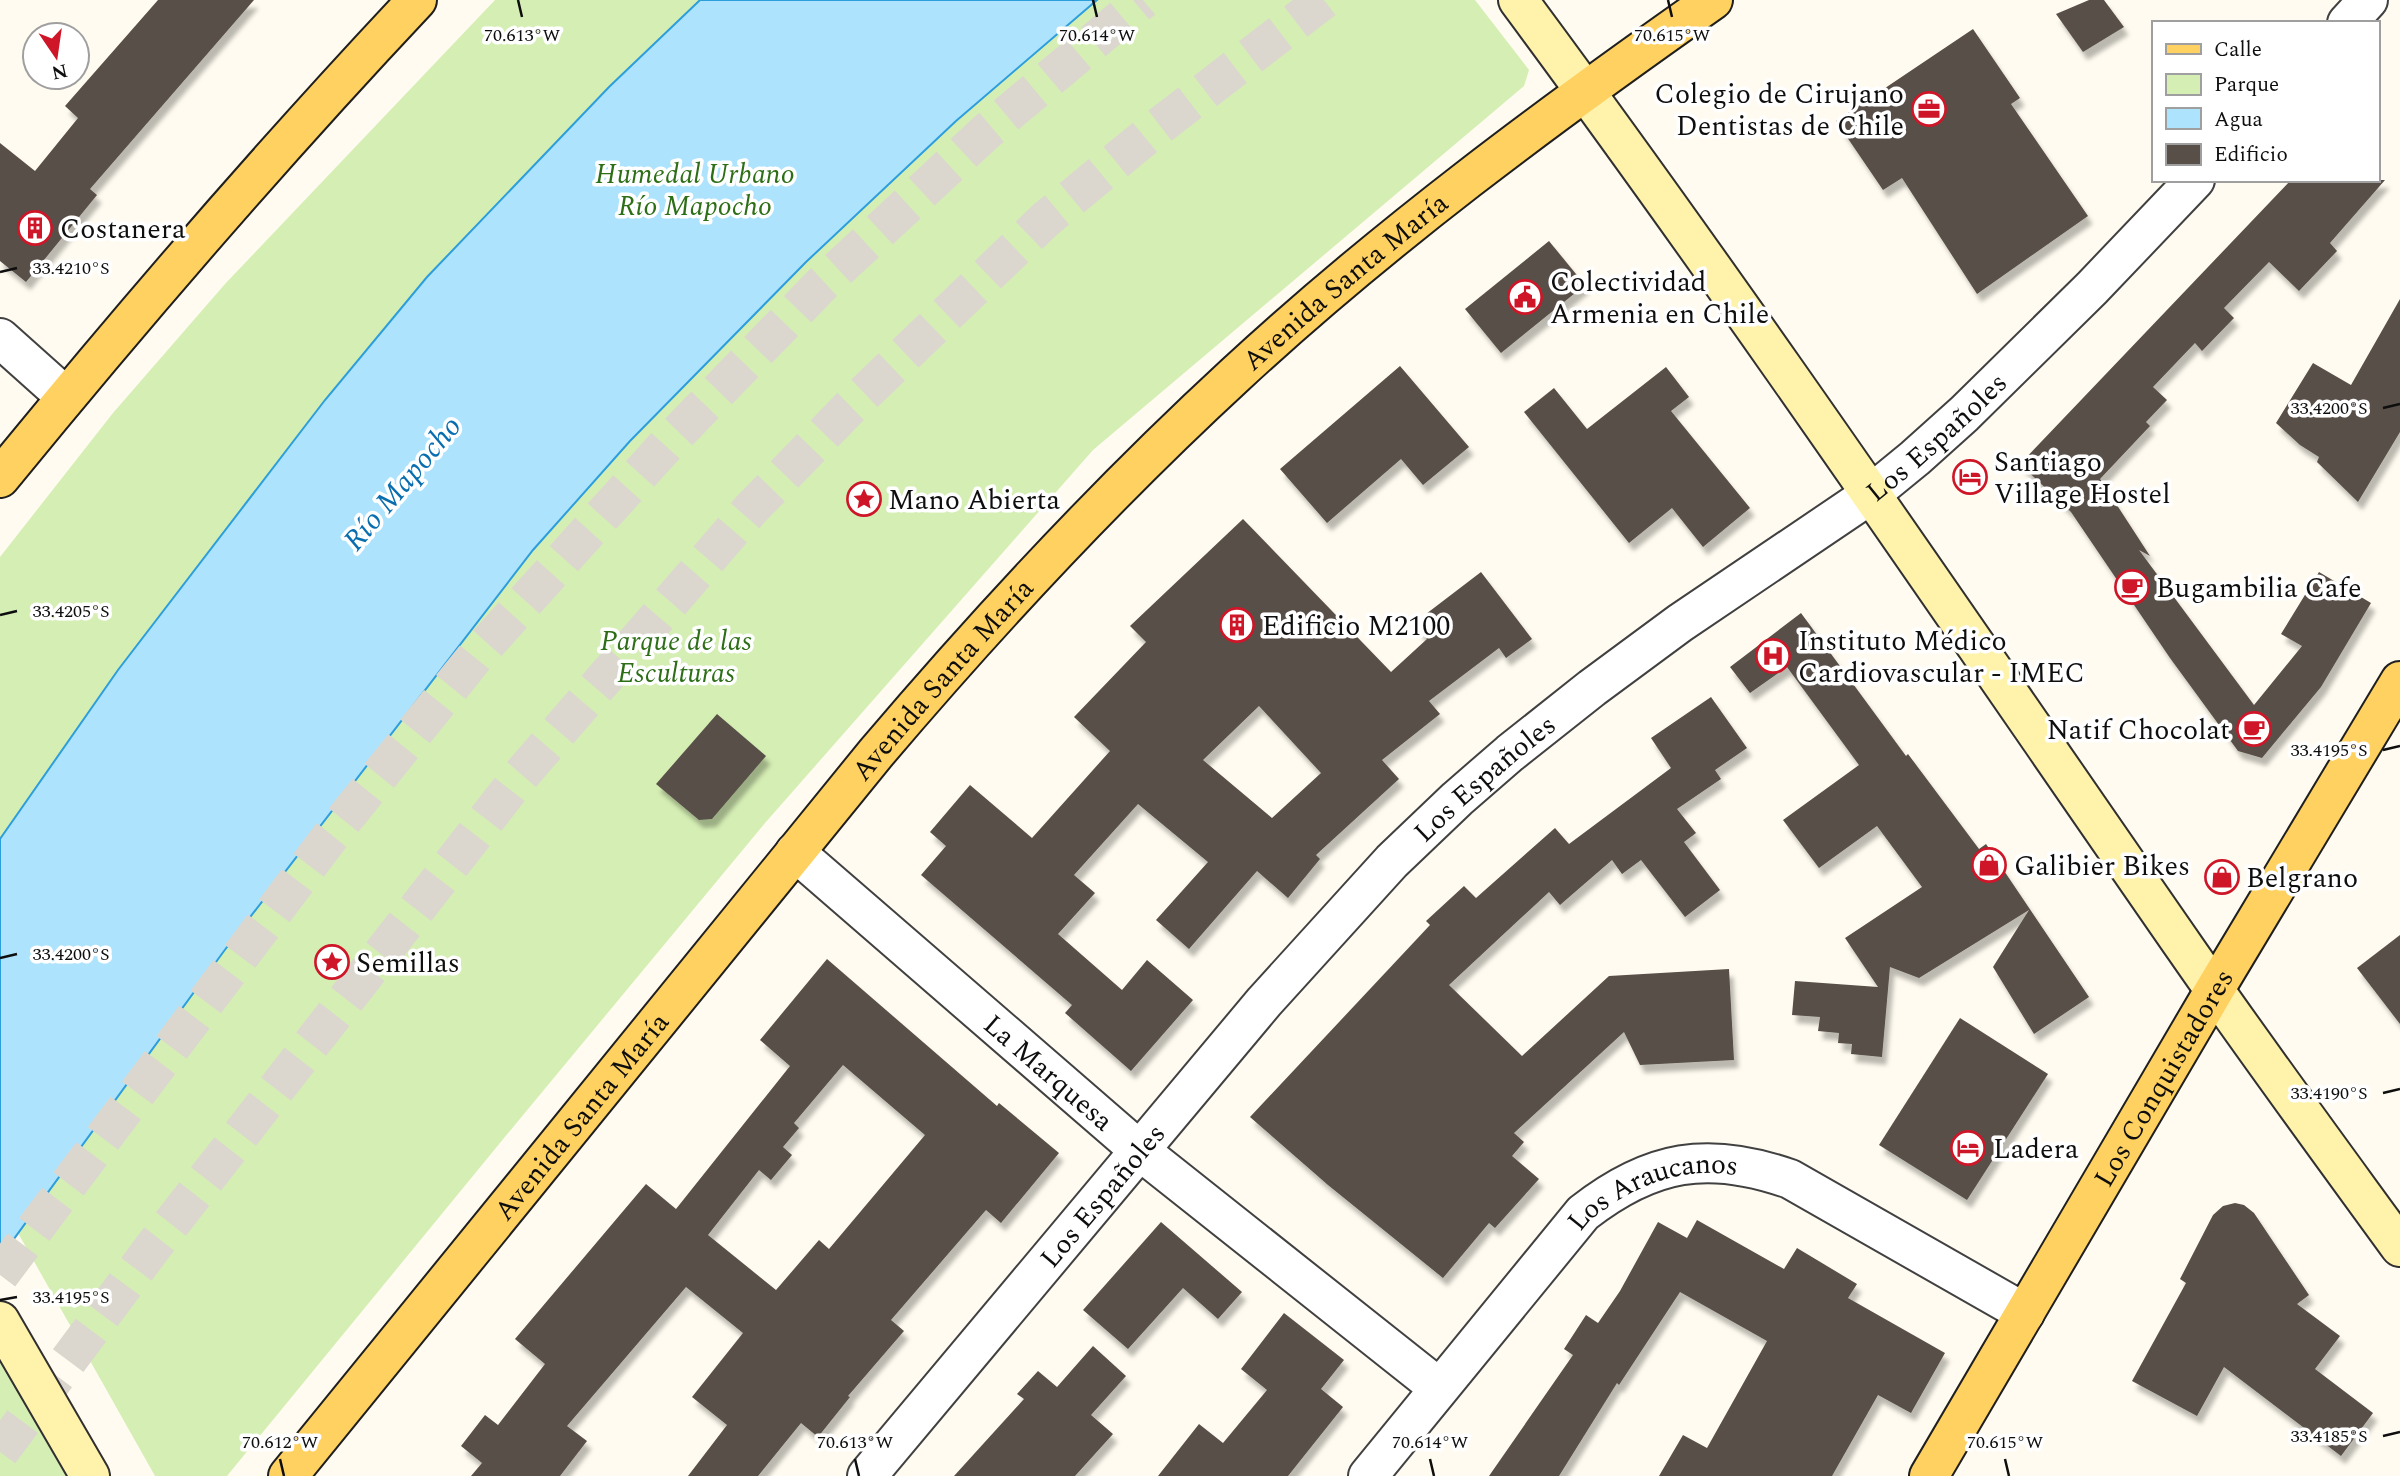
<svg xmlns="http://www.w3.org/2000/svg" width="2400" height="1476" font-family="Spectral,serif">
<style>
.green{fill:#d5eeb4}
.water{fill:#aee3fd;stroke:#2d9edc;stroke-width:2}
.building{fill:#584f49;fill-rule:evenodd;filter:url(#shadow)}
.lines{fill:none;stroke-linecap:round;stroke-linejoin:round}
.highway-tunnel{stroke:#dbd7ce;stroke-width:38;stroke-dasharray:38 19;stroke-linecap:butt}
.street-casing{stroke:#414141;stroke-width:42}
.secondary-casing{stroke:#303030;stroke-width:42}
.primary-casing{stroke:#1f1f1f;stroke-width:42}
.street{stroke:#fff;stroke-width:38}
.secondary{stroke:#fff2ab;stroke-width:38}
.primary{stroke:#ffd160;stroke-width:38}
.ticks{fill:none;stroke:#0e0e0e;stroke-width:2.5}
.labels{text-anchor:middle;stroke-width:7;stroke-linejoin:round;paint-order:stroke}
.poi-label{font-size:28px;fill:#0e0e0e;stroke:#fff;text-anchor:start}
.park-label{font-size:28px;font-style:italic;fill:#2d6e17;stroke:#fff}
.street-label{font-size:28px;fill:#0e0e0e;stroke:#fff}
.water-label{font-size:30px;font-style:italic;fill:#096eaf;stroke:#fff}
.ticks-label{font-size:18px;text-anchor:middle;fill:#0e0e0e;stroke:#fff;stroke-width:7;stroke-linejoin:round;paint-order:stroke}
</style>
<defs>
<filter id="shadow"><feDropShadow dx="4.5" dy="8" stdDeviation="2" flood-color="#0004"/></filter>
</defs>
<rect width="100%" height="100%" fill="#fffbf0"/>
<g class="green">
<path d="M495,0H700L609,87L427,277L325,400L118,670L0,839V557L113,413L225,284Z"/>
<path d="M1097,0H1475L1529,70L1524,86L1093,450L765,823L504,1138L227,1476H155L18,1233C145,1059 270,885 403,716C447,660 488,601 535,547C706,349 897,168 1097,0Z"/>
<path d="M0,1360L69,1474L70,1476H0Z"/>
</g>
<path class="water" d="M700,0H1097L956,121L806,262L630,441L533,550L224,951L0,1258V839L118,670L325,400L427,277L609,87Z"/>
<g class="building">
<path d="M158,0H254L90,189L97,195L26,282L0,261V143L35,171L78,118L65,106Z"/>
<path d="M2089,0H2104L2124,27L2083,52L2056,14Z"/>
<path d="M1973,29L2020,98L2011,104L2088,216L1977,294L1902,178L1883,190L1836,121Z"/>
<path d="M2291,180H2385L2330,243L2337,251L2299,291L2269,262L2224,308L2234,318L2202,351L2195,343L2153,387L2167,400L2146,422L2150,426L2100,479L2150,556L2139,550L2254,705L2302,646L2281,634L2319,572L2371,603L2321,687L2262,758L2238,751L2170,658L2071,512L2020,464Z"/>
<path d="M1549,241L1585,285L1501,353L1465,309Z"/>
<path d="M2400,299V432L2358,502L2317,462L2319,457L2300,445L2276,423L2313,363L2351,385Z"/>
<path d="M1400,366L1469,447L1423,485L1401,459L1327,523L1280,469Z"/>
<path d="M1666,367L1689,397L1671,411L1750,508L1703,547L1672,508L1629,543L1524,412L1554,388L1587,429Z"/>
<path d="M1243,519L1391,672L1427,639L1417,628L1429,618L1426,614L1481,572L1532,639L1506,658L1499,648L1429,701L1440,714L1382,760L1399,779L1316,855L1320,859L1288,898L1257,871L1189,949L1156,920L1208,862L1138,804L1074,875L1095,893L1058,934L1122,990L1147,960L1193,1000L1131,1071L1065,1013L1072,1005L921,875L946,846L930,832L970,785L1032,838L1110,751L1074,717L1146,642L1130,626ZM1259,706L1321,773L1272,818L1203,760Z"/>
<path d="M1801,613L1906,756L1908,754L1979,849L1986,844L2089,997L2034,1034L1993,967L2029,910L1919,978L1890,967L1882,1057L1851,1054L1852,1044L1838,1043L1839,1033L1818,1031L1820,1017L1792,1015L1795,981L1878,987L1845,938L1922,887L1877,826L1819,868L1783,820L1859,765L1787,667L1750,693L1730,667Z"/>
<path d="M1711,697L1747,748L1715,770L1721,779L1677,809L1696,833L1684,842L1720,890L1685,917L1641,860L1622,874L1612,860L1560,905L1549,892L1449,985L1522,1056L1609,976L1729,969L1734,1060L1640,1065L1624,1032L1514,1133L1524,1142L1512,1156L1539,1179L1495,1228L1489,1223L1443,1278L1328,1185L1250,1117L1430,925L1426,921L1464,886L1476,898L1555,828L1569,844L1671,768L1651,738Z"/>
<path d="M717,714L766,756L712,819L699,820L656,784Z"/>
<path d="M2400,935V1024L2357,968Z"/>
<path d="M827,959L997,1106L999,1103L1059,1153L1001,1223L986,1210L891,1320L904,1331L848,1396L850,1397L818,1437L801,1423L758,1476H688L727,1425L692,1397L743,1333L686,1287L567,1426L587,1441L560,1476H471L482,1463L461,1446L485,1415L498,1425L545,1364L515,1339L646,1184L676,1209L790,1066L760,1040ZM843,1065L925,1135L829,1249L819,1240L776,1290L708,1235L759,1170L771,1180L792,1155L783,1147L799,1128L794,1123Z"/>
<path d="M1960,1018L2048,1074L1967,1200L1879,1145Z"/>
<path d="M2235,1203L2244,1205L2254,1213L2309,1295L2297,1304L2340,1336L2315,1369L2373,1413L2341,1456L2224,1367L2197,1416L2132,1381L2186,1283L2180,1279L2213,1215L2223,1206Z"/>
<path d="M1697,1220L1784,1269L1797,1248L1857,1284L1848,1298L1945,1353L1911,1413L1878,1395L1832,1476H1659L1683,1435L1707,1448L1767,1341L1680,1292L1619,1385L1617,1383L1559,1476H1489L1573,1355L1564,1349L1586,1315L1598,1323L1620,1291L1658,1222L1687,1238Z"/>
<path d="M1161,1222L1242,1292L1218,1319L1183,1288L1128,1349L1083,1310Z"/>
<path d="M1284,1313L1344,1360L1321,1389L1343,1407L1288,1476H1158L1199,1424L1223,1443L1267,1390L1241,1369Z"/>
<path d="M1093,1346L1126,1376L1091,1415L1113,1434L1075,1476H954L1024,1399L1017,1394L1038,1371L1057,1387Z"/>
</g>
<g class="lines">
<g class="highway-tunnel">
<path d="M0,1275L330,837L475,657L668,443L823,283L986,132L1143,0"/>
<path d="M0,1452L153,1247L521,775L750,510L850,407L1046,219L1149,134L1324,0"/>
</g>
<g class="street-casing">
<g id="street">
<path d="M2347,23L2368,0"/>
<path d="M0,338L66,397"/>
<path id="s1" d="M795,852L1139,1150L1439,1388"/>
<path id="s2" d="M867,1476L1264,1002L1392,861L1457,799L1510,753L1592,688L1680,623L1871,494L1915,458L1964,414L2092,288L2195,180"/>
<path id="s3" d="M1368,1476L1583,1213C1651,1160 1708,1150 1790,1179L2025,1313"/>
</g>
</g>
<g class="secondary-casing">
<g id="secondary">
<path d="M1518,0C1748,310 1965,631 2185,948C2255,1049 2328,1148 2400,1247"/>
<path d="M0,1321L90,1476"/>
</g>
</g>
<g class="primary-casing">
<g id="primary">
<path d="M0,478C134,314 272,154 417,0"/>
<path id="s4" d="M288,1476L876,753C989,620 1107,493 1235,375C1384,237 1548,116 1713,0"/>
<path id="s5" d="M1929,1476L2215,989L2400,681"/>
</g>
</g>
<use href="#street" class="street"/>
<use href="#secondary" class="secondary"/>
<use href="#primary" class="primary"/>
</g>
<path class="ticks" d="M518,0L522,17M1093,0L1097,17M1668,0L1672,17M0,272L17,268M2383,408L2400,404M0,615L17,611M2383,750L2400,746M0,958L17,954M2383,1093L2400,1089M0,1300L17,1297M2383,1436L2400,1432M280,1459L284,1476M855,1459L859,1476M1430,1459L1434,1476M2005,1459L2009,1476"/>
<defs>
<g id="office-ring" transform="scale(1.75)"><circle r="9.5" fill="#fff" stroke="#ce1628" stroke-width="1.5"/><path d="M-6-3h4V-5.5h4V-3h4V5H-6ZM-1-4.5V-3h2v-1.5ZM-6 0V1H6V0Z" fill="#ce1628"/></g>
<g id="building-ring" transform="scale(1.75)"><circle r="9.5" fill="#fff" stroke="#ce1628" stroke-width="1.5"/><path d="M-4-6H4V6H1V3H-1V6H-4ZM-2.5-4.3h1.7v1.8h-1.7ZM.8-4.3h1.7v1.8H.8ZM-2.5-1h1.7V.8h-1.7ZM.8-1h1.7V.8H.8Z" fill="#ce1628"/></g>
<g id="civic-ring" transform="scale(1.75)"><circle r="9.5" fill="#fff" stroke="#ce1628" stroke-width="1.5"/><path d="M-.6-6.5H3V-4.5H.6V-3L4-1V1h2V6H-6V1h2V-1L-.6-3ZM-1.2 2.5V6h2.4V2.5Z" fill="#ce1628"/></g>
<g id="hotel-ring" transform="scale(1.75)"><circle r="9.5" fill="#fff" stroke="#ce1628" stroke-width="1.5"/><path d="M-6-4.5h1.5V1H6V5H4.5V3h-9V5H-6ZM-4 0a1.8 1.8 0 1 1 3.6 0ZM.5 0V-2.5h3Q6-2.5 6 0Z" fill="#ce1628"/></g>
<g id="sight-ring" transform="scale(1.75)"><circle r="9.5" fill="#fff" stroke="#ce1628" stroke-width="1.5"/><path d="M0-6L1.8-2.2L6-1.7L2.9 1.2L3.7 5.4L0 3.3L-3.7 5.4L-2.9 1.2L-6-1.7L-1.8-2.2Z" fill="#ce1628"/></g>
<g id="cafe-ring" transform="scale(1.75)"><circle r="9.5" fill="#fff" stroke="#ce1628" stroke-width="1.5"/><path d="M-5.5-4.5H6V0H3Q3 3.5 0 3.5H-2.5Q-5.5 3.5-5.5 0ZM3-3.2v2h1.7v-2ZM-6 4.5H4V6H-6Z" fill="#ce1628"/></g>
<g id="hospital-ring" transform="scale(1.75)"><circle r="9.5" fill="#fff" stroke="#ce1628" stroke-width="1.5"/><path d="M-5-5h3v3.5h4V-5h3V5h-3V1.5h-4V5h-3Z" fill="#ce1628"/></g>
<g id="shop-ring" transform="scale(1.75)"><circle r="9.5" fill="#fff" stroke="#ce1628" stroke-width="1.5"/><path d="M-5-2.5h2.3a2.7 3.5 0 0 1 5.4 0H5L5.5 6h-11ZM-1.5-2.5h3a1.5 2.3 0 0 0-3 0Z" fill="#ce1628"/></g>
</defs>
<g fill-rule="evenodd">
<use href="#office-ring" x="1929" y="109"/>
<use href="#building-ring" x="35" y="228"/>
<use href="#civic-ring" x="1525" y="297"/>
<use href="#hotel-ring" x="1970" y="477"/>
<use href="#sight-ring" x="864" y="499"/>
<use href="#cafe-ring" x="2132" y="587"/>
<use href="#building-ring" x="1237" y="625"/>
<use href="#hospital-ring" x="1773" y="656"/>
<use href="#cafe-ring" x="2254" y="729"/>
<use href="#shop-ring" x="1989" y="865"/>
<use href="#shop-ring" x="2222" y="877"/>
<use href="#sight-ring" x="332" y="962"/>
<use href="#hotel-ring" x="1968" y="1148"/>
</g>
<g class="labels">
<g class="poi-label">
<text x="1904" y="103" text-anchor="end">Colegio de Cirujano<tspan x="1904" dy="32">Dentistas de Chile</tspan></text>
<text x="60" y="238">Costanera</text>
<text x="1550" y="291">Colectividad<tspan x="1550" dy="32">Armenia en Chile</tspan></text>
<text x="1994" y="471">Santiago<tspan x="1994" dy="32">Village Hostel</tspan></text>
<text x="888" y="509">Mano Abierta</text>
<text x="2156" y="597">Bugambilia Cafe</text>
<text x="1262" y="635">Edificio M2100</text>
<text x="1798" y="650">Instituto Médico<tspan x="1798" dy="32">Cardiovascular - IMEC</tspan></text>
<text x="2230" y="739" text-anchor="end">Natif Chocolat</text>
<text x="2014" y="875">Galibier Bikes</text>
<text x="2246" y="887">Belgrano</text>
<text x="356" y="972">Semillas</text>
<text x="1993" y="1158">Ladera</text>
</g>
<g class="park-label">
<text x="695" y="183">Humedal Urbano<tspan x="695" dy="32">Río Mapocho</tspan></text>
<text x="676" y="650">Parque de las<tspan x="676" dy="32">Esculturas</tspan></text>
</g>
<g class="street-label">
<text dy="10" stroke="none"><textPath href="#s4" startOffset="1598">Avenida Santa María</textPath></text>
<text dy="10" stroke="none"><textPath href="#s2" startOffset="1500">Los Españoles</textPath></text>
<text dy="10" stroke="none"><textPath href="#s4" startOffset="1031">Avenida Santa María</textPath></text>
<text dy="10" stroke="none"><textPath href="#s2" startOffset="933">Los Españoles</textPath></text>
<text dy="10" stroke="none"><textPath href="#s1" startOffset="336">La Marquesa</textPath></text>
<text dy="10" stroke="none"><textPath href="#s5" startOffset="462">Los Conquistadores</textPath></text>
<text dy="10" stroke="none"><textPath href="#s4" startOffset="464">Avenida Santa María</textPath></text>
<text dy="10" stroke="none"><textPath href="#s2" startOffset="366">Los Españoles</textPath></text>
<text dy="10" stroke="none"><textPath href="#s3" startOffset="415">Los Araucanos</textPath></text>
</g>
<g class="water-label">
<text transform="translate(402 483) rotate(-50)" y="10">Río Mapocho</text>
</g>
</g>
<g class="ticks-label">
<text x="522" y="41">70.613°W</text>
<text x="1097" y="41">70.614°W</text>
<text x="1672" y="41">70.615°W</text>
<text x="71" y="274">33.4210°S</text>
<text x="2329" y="414">33.4200°S</text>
<text x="71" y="617">33.4205°S</text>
<text x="2329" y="756">33.4195°S</text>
<text x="71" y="960">33.4200°S</text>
<text x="2329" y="1099">33.4190°S</text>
<text x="71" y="1303">33.4195°S</text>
<text x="2329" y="1442">33.4185°S</text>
<text x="280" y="1448">70.612°W</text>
<text x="855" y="1448">70.613°W</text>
<text x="1430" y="1448">70.614°W</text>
<text x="2005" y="1448">70.615°W</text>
</g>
<rect x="2152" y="21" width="228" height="161" fill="#ffffff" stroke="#9f9f9f" stroke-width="2"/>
<rect x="2166" y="44" width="35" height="10" fill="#ffd160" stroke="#9f9f9f" stroke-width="2"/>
<text x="2214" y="56" font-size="21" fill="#0e0e0e">Calle</text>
<rect x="2166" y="74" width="35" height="21" fill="#d5eeb4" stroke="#9f9f9f" stroke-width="2"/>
<text x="2214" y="91" font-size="21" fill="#0e0e0e">Parque</text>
<rect x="2166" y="108" width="35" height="21" fill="#aee3fd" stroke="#9f9f9f" stroke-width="2"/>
<text x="2214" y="126" font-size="21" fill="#0e0e0e">Agua</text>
<rect x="2166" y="144" width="35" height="21" fill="#584f49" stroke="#9f9f9f" stroke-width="2"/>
<text x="2214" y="161" font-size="21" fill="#0e0e0e">Edificio</text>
<g transform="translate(56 56) rotate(167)"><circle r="33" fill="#ffffff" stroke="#9f9f9f" stroke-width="2"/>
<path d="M0-5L12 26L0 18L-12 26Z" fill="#ce1628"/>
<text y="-10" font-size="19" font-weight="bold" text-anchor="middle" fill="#0e0e0e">N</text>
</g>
</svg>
